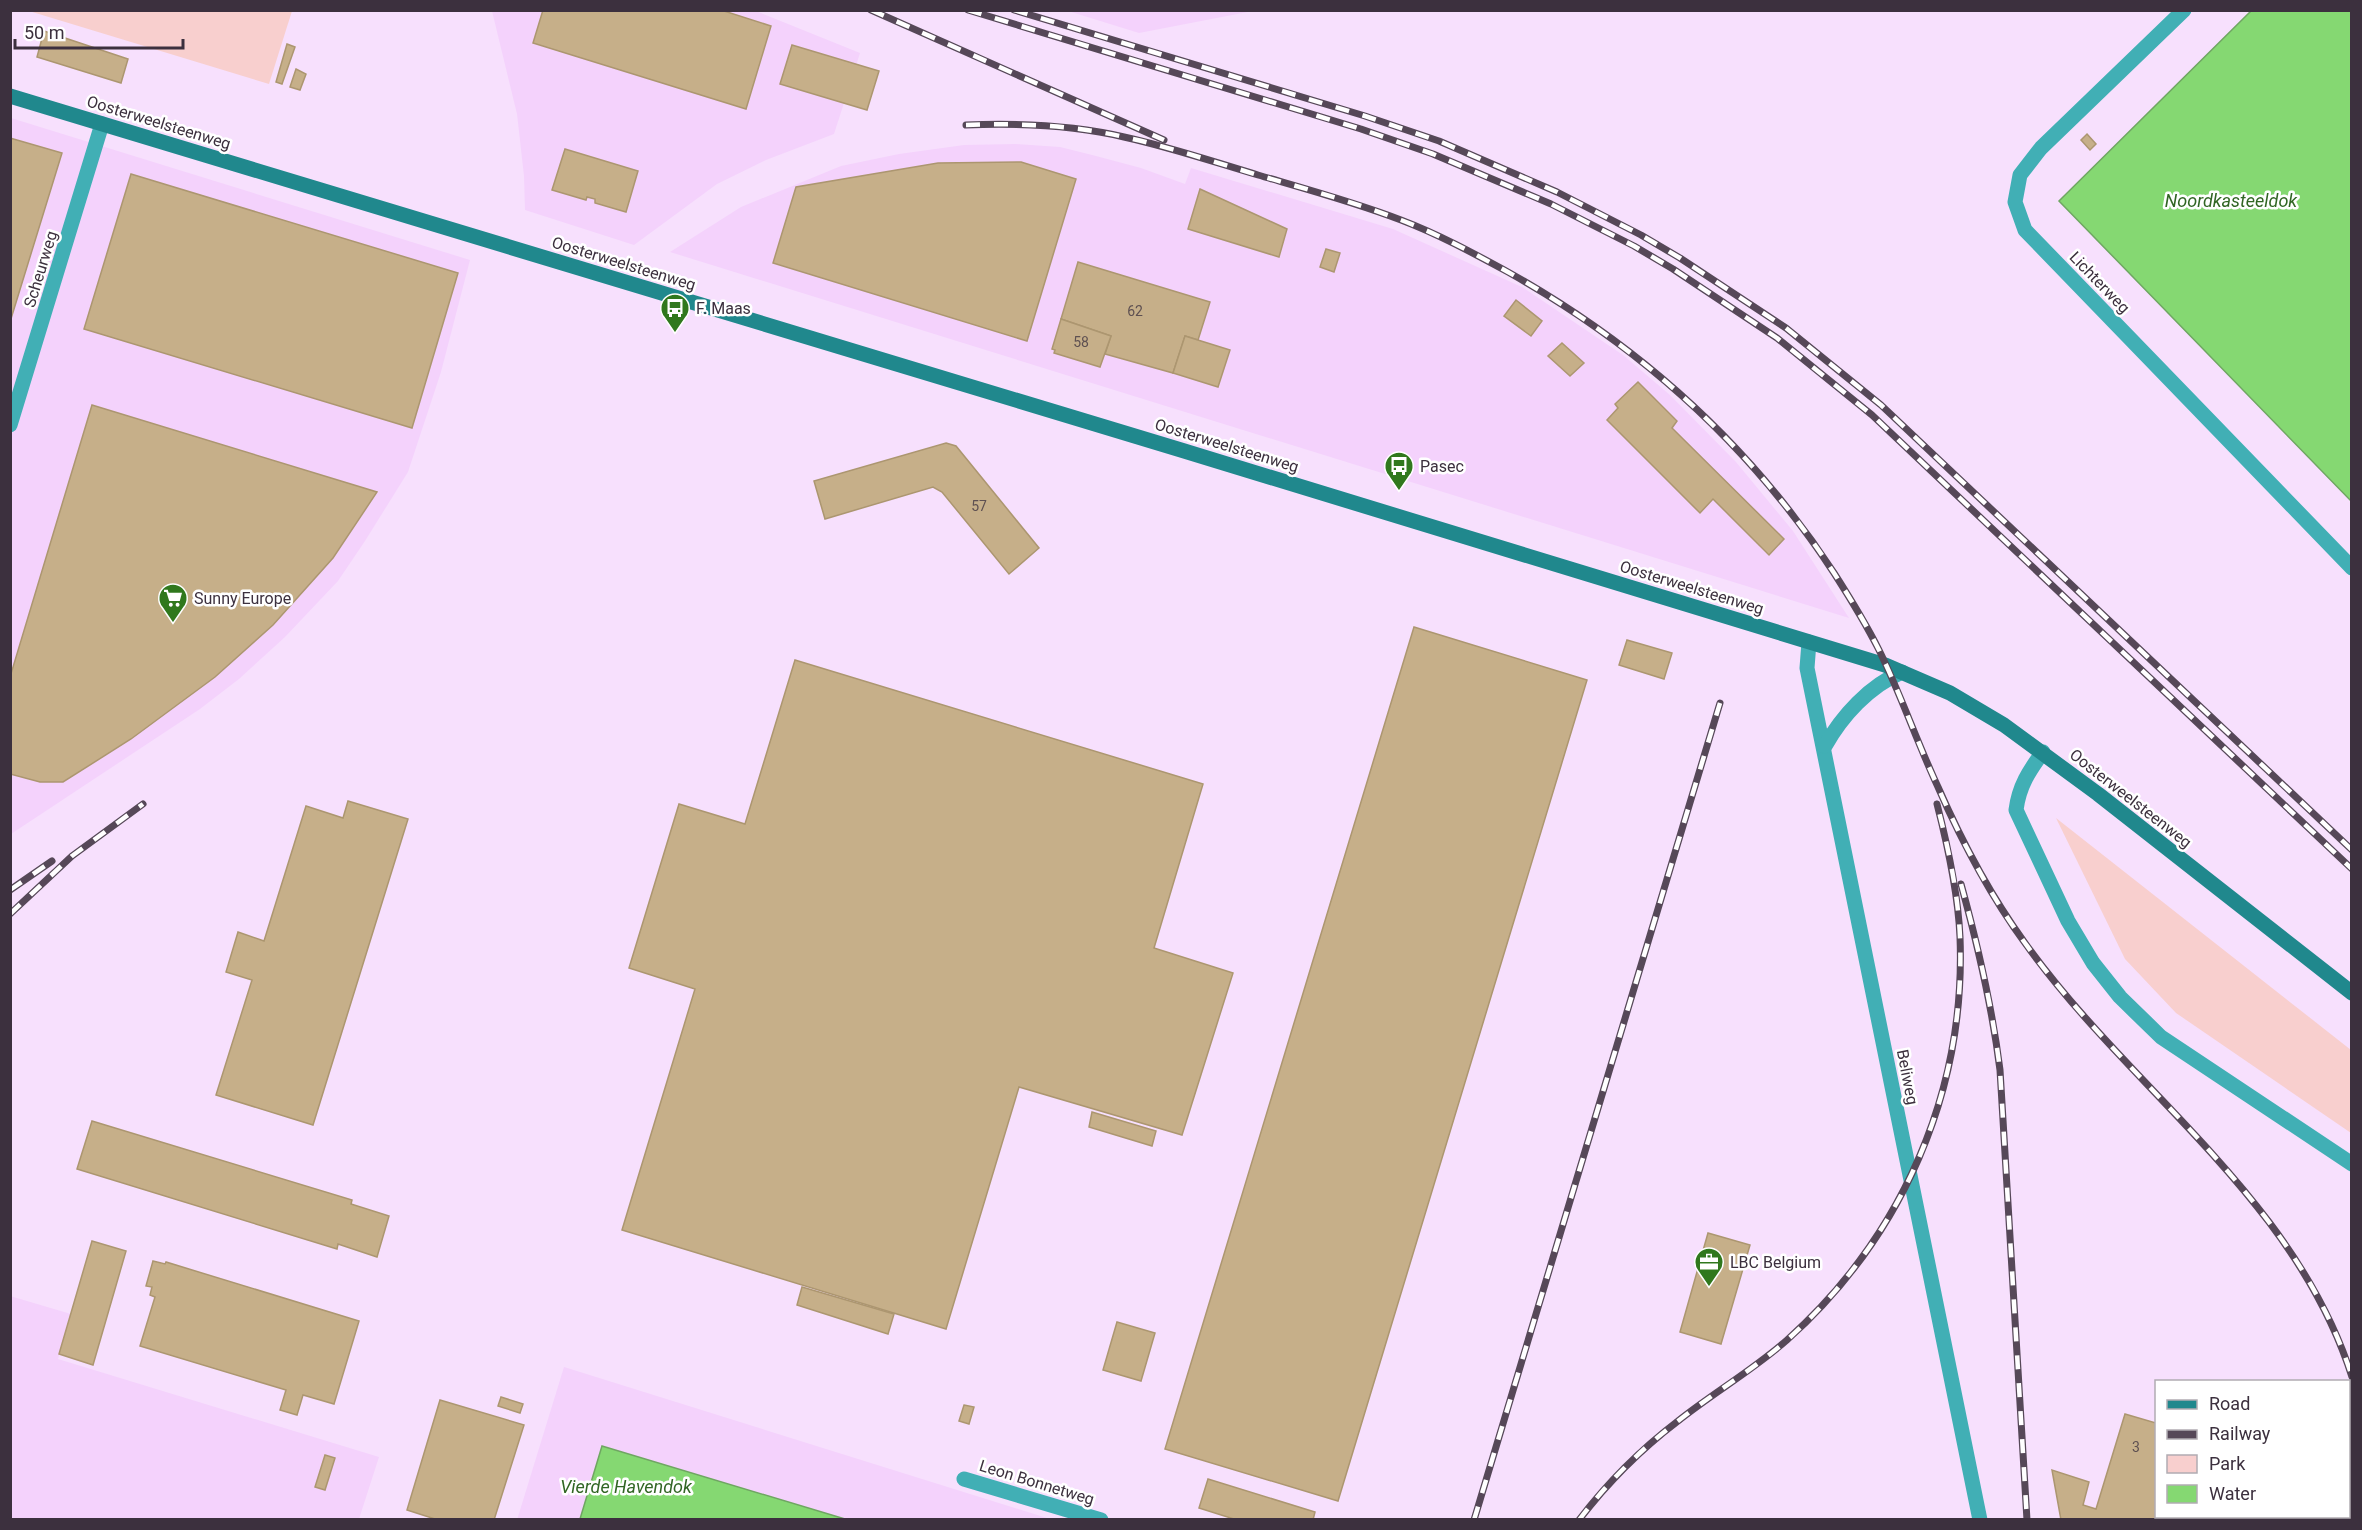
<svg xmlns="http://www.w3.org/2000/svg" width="2362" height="1530" font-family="Roboto,sans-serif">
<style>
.built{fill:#f4d2fc}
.green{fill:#f8cfce}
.water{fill:#85d872;stroke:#6fa662;stroke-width:1.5}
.building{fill:#c6af89;stroke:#ac9670;stroke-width:1.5}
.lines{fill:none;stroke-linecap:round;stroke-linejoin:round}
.minor{stroke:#41afb5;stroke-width:15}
.secondary{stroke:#20888d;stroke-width:15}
.rail-casing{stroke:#564858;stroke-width:7}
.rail{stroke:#fff;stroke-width:4.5;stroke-dasharray:14;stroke-linecap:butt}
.labels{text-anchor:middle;stroke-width:5;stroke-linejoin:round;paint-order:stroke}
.number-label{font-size:14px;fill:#5e5051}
.street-label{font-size:16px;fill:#3c303e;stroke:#fff}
.poi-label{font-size:16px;fill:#3c303e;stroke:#fff;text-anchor:start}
.water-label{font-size:18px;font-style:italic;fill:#316624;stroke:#fff}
</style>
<rect width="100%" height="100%" fill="#f7e0fd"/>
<g class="built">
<path d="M492,11H756L860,53L834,134L766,160L717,184L634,245L525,210L524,176L517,114Z"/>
<path d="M1068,11H1253L1139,33Z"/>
<path d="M11,118L470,260L441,372L408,472L365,541L338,581L285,637L239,679L200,709L11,834Z"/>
<path d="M1016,144L1060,147L1096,156L1141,168L1185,184L1191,168L1393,229L1522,287L1623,355L1670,395L1736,462L1793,531L1849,618L670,252L741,207L841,166L899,154L964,145Z"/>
<path d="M10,1296L71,1314L58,1359L379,1457L359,1519H11Z"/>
<path d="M564,1367L1050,1519H845L602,1447L580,1519L517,1520Z"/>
</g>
<g class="green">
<path d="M29,11H292L269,84Z"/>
<path d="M2056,818L2351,1050V1133L2176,1013L2125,959Z"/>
</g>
<g class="water">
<path d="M2251,11H2351V501L2059,201Z"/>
<path d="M602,1446L845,1519H580Z"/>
</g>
<g class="building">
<path d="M543,10H721L771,26L746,109L533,43Z"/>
<path d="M44,31L128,59L121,83L37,57Z"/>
<path d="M287,44L295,47L282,84L276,82Z"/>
<path d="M792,45L879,71L867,110L780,84Z"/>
<path d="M296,69L306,74L300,90L290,87Z"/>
<path d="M2087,134L2096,144L2090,150L2081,140Z"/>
<path d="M10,138L62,153L10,322Z"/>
<path d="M565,149L638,171L626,212L595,203V199L587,197L586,200L552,190Z"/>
<path d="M1021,162L1076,179L1027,341L773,263L796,187L938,163Z"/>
<path d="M131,174L458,273L412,428L84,329Z"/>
<path d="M1200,189L1287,229L1279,257L1188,229Z"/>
<path d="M1326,249L1340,253L1334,272L1320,267Z"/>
<path d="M1078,262L1210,302L1198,340L1185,336L1173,373L1105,354L1111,336L1061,319Z"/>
<path d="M1516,300L1542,321L1531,336L1504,316Z"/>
<path d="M1061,319L1111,336L1100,367L1054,353L1055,350L1052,349Z"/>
<path d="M1185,336L1230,350L1218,387L1173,373Z"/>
<path d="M1562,343L1584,363L1570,376L1548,356Z"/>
<path d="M1638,382L1677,421L1672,428L1784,539L1769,555L1713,499L1700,513L1607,420L1618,408L1615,404Z"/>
<path d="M92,405L377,492L333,558L273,625L215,677L131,739L63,782H40L10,774V677Z"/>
<path d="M946,443L956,446L1039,548L1009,574L942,492L933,487L825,519L814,481Z"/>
<path d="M1414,627L1587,680L1338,1501L1165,1449Z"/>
<path d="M1627,640L1672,653L1664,679L1619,665Z"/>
<path d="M795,660L1203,784L1154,948L1233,973L1182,1135L1019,1087L946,1329L622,1230L695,989L629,968L679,804L745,824Z"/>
<path d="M348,801L408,819L313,1125L216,1095L252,980L226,972L238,932L264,941L306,806L343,818Z"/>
<path d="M1092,1112L1156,1131L1152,1146L1089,1127Z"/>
<path d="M92,1121L352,1200L351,1204L389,1216L377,1257L338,1244L337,1249L77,1169Z"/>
<path d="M1708,1233L1750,1245L1721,1344L1680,1332Z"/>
<path d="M92,1241L126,1251L93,1365L59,1354Z"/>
<path d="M153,1261L165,1264L166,1262L359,1321L334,1404L303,1395L297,1415L280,1410L286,1390L140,1346L155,1297L150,1295L152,1287L146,1286Z"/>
<path d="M802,1287L894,1314L888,1334L797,1305Z"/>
<path d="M1117,1322L1155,1333L1141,1381L1103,1370Z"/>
<path d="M501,1397L523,1404L520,1413L498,1406Z"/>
<path d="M440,1400L524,1425L494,1520H438L407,1510Z"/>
<path d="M964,1405L974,1407L969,1424L959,1421Z"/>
<path d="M2125,1414L2156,1423V1516H2181L2180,1520H2061L2052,1470L2089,1482L2083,1505L2096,1509Z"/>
<path d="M325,1455L335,1458L325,1490L315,1487Z"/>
<path d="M1208,1479L1315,1512L1313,1520H1237L1199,1508Z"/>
</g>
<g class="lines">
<g class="minor">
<path d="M2184,10L2041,148L2020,175L2015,202L2025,230L2352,568"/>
<path d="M10,425L102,124"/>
<path d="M1809,642L1807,668L1980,1520"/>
<path d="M1825,746C1842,716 1869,686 1902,672"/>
<path d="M2043,752C2029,771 2019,786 2016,810L2068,921L2093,963L2120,997L2161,1037L2352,1164"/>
<path d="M964,1479L1101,1520"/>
</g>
<path class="secondary" d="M10,96L1181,450L1885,665L1950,693L2004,725L2098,794L2352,993"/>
<g class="rail-casing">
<g id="rail">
<path d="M871,10L1164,140"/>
<path d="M968,10L1361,129L1433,154L1551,204L1634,246L1673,269L1777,338L1872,415L2352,869"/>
<path d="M1014,10L1365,116L1439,141L1557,192L1641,235L1680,258L1786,328L1881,405L2352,850"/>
<path d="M966,125C1019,123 1073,125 1124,137C1170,147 1214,162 1258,175C1306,189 1354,202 1401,220C1438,234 1473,253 1508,272C1640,346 1751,446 1834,573C1850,598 1866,624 1879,650C1901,695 1917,742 1938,787C1962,842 1990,895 2025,943C2131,1091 2295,1197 2352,1377"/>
<path d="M1961,884C1978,946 1992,1006 2000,1070L2027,1520"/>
<path d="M10,890L52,861"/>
<path d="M10,914L72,856L143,804"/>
<path d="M1474,1520L1720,703"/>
<path d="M1579,1520C1608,1482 1640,1450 1678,1421C1713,1393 1753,1370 1787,1340C1902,1237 1966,1092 1960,937C1958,892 1948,847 1937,804"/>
</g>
</g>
<use href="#rail" class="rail"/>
</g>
<defs>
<g id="bus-pin" transform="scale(1.5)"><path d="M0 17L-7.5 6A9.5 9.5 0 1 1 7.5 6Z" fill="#30781d" stroke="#fff"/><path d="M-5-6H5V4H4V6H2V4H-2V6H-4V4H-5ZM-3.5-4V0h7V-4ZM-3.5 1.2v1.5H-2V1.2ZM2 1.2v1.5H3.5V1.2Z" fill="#fff"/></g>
<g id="supermarket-pin" transform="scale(1.5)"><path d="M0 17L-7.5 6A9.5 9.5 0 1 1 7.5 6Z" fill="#30781d" stroke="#fff"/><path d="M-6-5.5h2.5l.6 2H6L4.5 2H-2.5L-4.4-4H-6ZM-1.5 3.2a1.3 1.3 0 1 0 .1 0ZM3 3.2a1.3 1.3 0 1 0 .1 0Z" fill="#fff"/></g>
<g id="office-pin" transform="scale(1.5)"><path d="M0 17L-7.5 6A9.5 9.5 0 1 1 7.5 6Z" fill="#30781d" stroke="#fff"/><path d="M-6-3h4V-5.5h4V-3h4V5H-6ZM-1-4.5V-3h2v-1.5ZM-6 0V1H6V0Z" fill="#fff"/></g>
</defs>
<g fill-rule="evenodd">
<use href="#bus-pin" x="675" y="308"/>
<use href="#bus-pin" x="1399" y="466"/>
<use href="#supermarket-pin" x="173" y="598"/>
<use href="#office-pin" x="1709" y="1262"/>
</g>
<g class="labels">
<g class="number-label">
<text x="1135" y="316">62</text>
<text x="1081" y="347">58</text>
<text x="979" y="511">57</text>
<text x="2136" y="1452">3</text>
</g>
<g class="street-label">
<text transform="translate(159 122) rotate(17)" y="6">Oosterweelsteenweg</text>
<text transform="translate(624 263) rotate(17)" y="6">Oosterweelsteenweg</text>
<text transform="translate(40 269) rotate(-73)" y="6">Scheurweg</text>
<text transform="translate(2100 282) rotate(46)" y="6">Lichterweg</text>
<text transform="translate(1227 445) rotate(17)" y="6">Oosterweelsteenweg</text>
<text transform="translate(1692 587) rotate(17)" y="6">Oosterweelsteenweg</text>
<text transform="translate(2131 798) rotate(38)" y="6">Oosterweelsteenweg</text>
<text transform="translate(1908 1077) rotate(79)" y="6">Beliweg</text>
<text transform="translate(1037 1482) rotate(17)" y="6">Leon Bonnetweg</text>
</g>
<g class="poi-label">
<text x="696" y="314">F. Maas</text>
<text x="1420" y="472">Pasec</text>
<text x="194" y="604">Sunny Europe</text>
<text x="1730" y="1268">LBC Belgium</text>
</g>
<g class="water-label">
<text x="2231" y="207">Noordkasteeldok</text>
<text x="626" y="1493">Vierde Havendok</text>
</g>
</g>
<rect width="2362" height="1530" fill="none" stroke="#3c303e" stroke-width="24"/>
<rect x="2155" y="1380" width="195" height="138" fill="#ffffff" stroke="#b1acb2" stroke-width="1.5"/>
<rect x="2167" y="1400" width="30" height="9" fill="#20888d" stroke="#b1acb2" stroke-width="1.5"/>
<text x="2209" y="1410" font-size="18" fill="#3c303e">Road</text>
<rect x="2167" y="1430" width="30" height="9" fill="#564858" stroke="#b1acb2" stroke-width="1.5"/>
<text x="2209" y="1440" font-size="18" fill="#3c303e">Railway</text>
<rect x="2167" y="1455" width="30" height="18" fill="#f8cfce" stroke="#b1acb2" stroke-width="1.5"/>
<text x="2209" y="1470" font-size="18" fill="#3c303e">Park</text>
<rect x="2167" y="1485" width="30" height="18" fill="#85d872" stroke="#b1acb2" stroke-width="1.5"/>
<text x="2209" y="1500" font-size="18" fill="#3c303e">Water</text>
<path d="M15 39v9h168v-9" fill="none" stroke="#3c303e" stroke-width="3"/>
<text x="24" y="39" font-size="18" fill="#3c303e" stroke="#ffffff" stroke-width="4.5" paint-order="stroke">50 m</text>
</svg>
